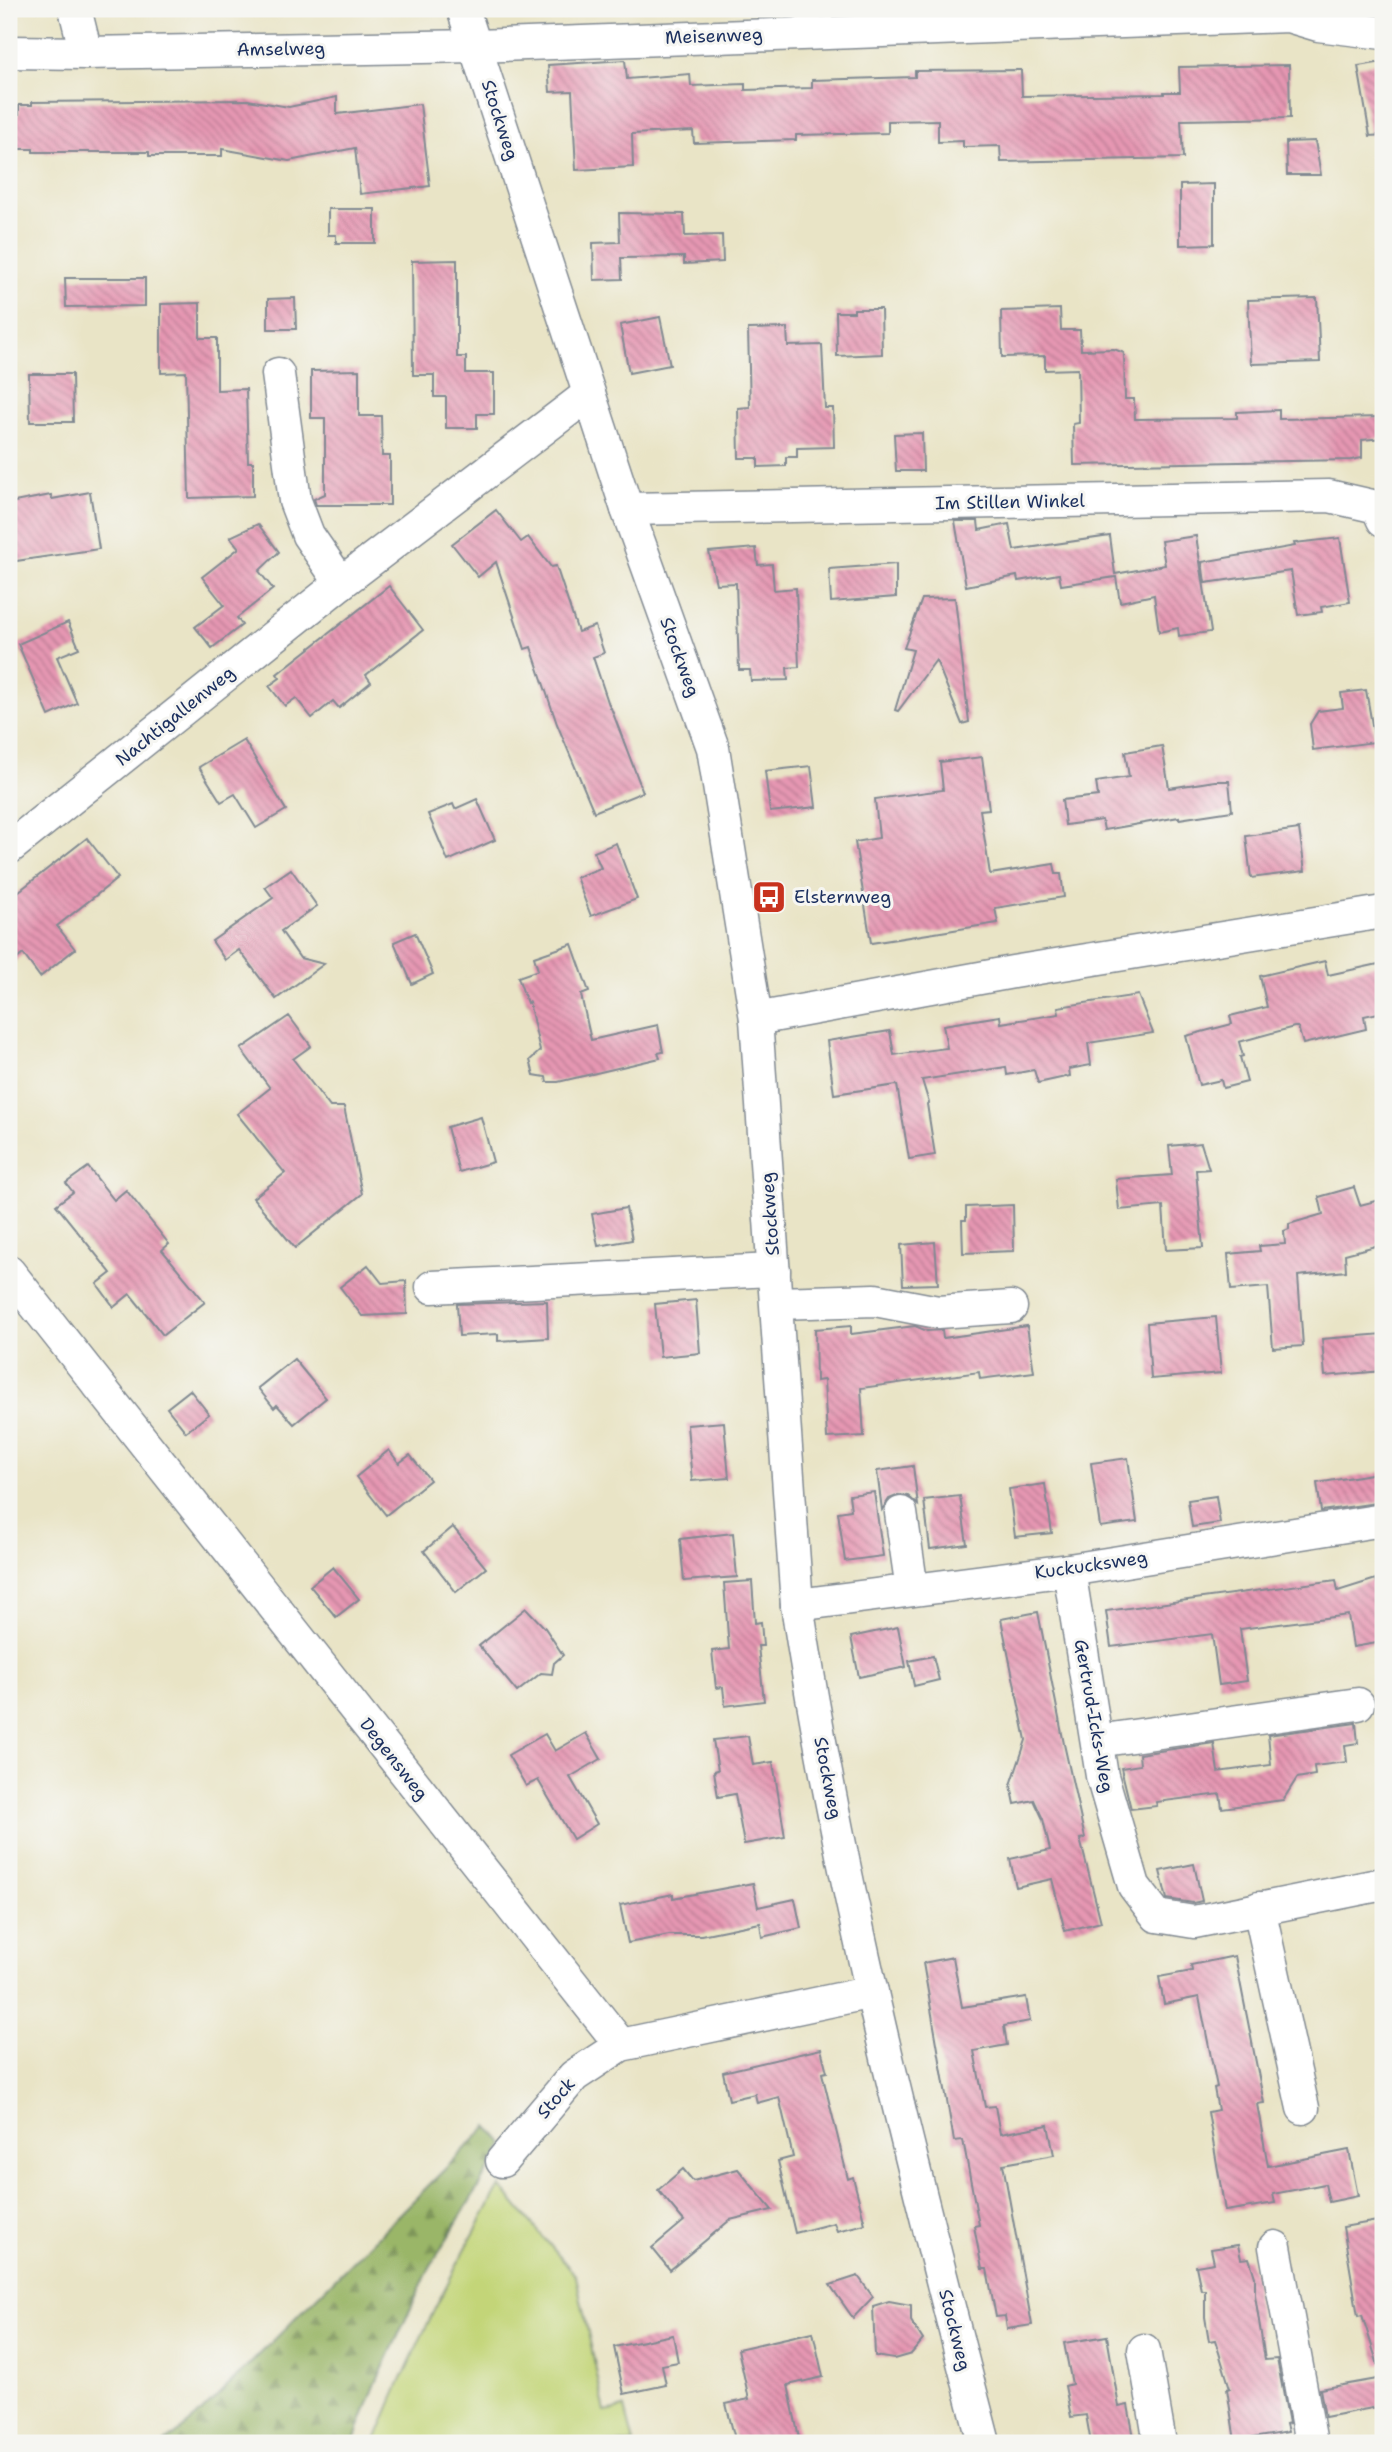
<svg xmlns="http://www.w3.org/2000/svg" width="1392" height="2452" font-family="'Shantell Sans',sans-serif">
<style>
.green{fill:#c3d578;stroke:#6f826b;stroke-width:2}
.forest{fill:url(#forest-firs);stroke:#5a7263;stroke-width:2}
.building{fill:url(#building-back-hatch)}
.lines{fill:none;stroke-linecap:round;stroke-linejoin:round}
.minor-casing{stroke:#828a92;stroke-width:35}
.minor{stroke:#fff;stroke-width:32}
.labels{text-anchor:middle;stroke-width:6;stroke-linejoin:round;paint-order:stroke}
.street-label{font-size:18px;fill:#1b2f5e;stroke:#f6f6f2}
.poi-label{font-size:18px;fill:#1b2f5e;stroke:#f6f6f2;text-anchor:start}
</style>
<defs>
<pattern id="forest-firs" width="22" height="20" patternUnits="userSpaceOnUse" patternTransform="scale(1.75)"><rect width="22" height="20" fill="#9ab668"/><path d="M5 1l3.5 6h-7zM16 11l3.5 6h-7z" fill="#7d9459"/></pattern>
<pattern id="building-back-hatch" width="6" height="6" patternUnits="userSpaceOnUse" patternTransform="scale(1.75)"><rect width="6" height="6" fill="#e697b2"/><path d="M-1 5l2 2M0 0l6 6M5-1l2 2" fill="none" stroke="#ba7c94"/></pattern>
</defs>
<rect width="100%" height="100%" fill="#f6f6f2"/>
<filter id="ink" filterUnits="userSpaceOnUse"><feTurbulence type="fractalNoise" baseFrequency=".0143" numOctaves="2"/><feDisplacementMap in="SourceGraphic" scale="14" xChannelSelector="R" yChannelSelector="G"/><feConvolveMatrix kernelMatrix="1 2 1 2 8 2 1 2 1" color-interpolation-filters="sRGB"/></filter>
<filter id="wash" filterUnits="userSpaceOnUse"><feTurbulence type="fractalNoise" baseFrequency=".00686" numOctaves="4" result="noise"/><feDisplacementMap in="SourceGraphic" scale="28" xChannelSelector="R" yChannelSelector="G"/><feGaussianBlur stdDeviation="1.57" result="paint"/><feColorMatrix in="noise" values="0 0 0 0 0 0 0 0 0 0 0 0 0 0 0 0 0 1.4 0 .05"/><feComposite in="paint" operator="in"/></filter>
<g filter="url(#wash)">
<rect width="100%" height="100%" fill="#e9e4c6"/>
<path class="green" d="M500,2186L576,2276L605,2412L625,2408L634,2443H375C411,2352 452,2271 500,2186Z"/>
<path class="forest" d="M488,2126L504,2144L430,2267L376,2383L353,2443H165L196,2418Z"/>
<g id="blocks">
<g class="building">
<path d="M625,60L627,79L690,74L691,86L745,84V90L812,88V80L915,77V71L1021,70L1022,96L1164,94V92H1180L1179,67L1289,65L1290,118L1181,120L1183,158L1001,162L1000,146L963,147V141L938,142V120L888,121V133L796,135V140L694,143L693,131L632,134L633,167L576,170L572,91L550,92L548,65Z"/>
<path d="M1383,62V135L1370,136L1358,66Z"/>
<path d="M337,97V114L420,104L430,186L360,194L355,148L289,161L222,149V156H149V152H33V149H9V114H19V105H32V102L248,100L289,107Z"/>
<path d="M1315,141L1321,175H1287L1286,142Z"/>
<path d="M1214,184V244L1180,245V185Z"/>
<path d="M328,209H375V243H336V235H328Z"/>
<path d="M619,213L684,214L685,236L722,235L723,262L684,264V257L621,258L622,279L594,280L593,243L620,242Z"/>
<path d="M457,260V357H466V373H494V414H477V428H446V397H434V375H413L412,261Z"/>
<path d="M65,278H145V306L66,307Z"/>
<path d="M295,298L296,329H268V299Z"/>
<path d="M1317,298L1320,362L1251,364L1248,300Z"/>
<path d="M200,303V338H217V390L246,389L248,462H253V496L189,498L186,372L161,373V304Z"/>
<path d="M854,309H881L882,354L837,356L836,312H854Z"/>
<path d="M1060,309L1061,330H1080L1081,350L1114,349L1124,353L1125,399H1134L1135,419L1237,418V412L1279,410V419L1383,417V438L1362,440V458L1351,460L1074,465L1073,424L1079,423L1078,369L1045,370V356L1002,357L1001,311Z"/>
<path d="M660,317L670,365L629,373L620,325Z"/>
<path d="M787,328L788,346L822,345L825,408H833L834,447L797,448V457H786V466L758,467V458H739L738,408L750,407L748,329Z"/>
<path d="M359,370V416H381L382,456H390V505H316L314,499L325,494V418H311V371Z"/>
<path d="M29,374H72L73,422H30Z"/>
<path d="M922,433L923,471H896L894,434Z"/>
<path d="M90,492L99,549L9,562V503L51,495L52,499Z"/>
<path d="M496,510L521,542L528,537L551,567L556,566L578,632L595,626L604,653L593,657L610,708H611L643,792L594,812L557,724L531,647L525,649L496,562L478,577L452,544Z"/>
<path d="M955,521H978L979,530L1009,524L1014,550L1110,536L1115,574L1165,565L1161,541L1196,536L1211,632L1179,636L1178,628L1159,632L1154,595L1120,602L1116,577L1061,585L1059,574L1018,581L1017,576L966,586Z"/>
<path d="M258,524L279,552L259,571L273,589L237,618L242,625L212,648L195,627L224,605L202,577L239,548L230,537Z"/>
<path d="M1340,538L1350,602L1321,607L1322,612L1298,615L1291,571L1205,583L1202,562L1295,546L1294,543Z"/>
<path d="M756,548L758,565L772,564L774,590L796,588L799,667L787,668L788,680L751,681L750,670H739L736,583L716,584L709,552Z"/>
<path d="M896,564V597L831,602L829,569Z"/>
<path d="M389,586L423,630L366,675L371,682L339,708L333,701L312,718L296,698L285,706L269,686L280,678L277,674Z"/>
<path d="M955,598L969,722L962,724L936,660L898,711L895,710L913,650L904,648L922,599Z"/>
<path d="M68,622L79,648L57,657L77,703L49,716L18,644Z"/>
<path d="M1366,690L1375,742L1313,750L1310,724L1318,711L1343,708L1341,693Z"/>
<path d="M244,740L286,810L256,828L235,794L221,802L199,767Z"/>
<path d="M1162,746L1169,788L1215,781H1229L1232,811L1179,819V817L1104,830L1102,820L1065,825L1062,800L1098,796L1096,782L1129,777L1125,752Z"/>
<path d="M982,757L989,809L980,810L990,874L1054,864L1056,874H1061L1064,897L995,908L998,923L871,943L855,842L879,838L875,799L943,790L940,762Z"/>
<path d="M811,766L816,807L770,812L765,771Z"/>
<path d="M477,799L495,840L448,861L428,814L453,804L455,809Z"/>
<path d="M1299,829L1305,871L1251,878L1246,836Z"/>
<path d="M87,838L118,878L57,926L75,949L40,977L23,954L9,966V899Z"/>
<path d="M616,843L637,899L591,916L576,877L601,868L594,852Z"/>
<path d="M291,869L317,906L281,931L300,958L324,964L276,999L239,950L225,960L212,941L273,898L265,887Z"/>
<path d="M415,933L433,974L412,984L394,942Z"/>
<path d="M572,944L589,992L581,995L591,1040L658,1025L663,1052L658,1053L660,1058L558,1082H547L546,1077L534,1075L530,1060L540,1051L529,1002L527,1003L518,977L538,970L534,957Z"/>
<path d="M1325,961L1328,975L1383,963V1012L1364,1016L1366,1029L1303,1044L1298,1027H1294L1239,1042L1243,1056L1240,1057L1247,1082L1223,1088L1221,1080L1199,1085L1186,1036L1232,1024L1230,1016L1267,1007L1260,976Z"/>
<path d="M1138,995L1153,1033L1088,1043L1091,1065L1069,1069L1070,1076L1038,1083L1034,1070L1007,1075L1006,1067L922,1080L929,1103L927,1104L935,1155L909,1159L897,1085L834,1094L827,1041L890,1031L894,1055L947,1048L943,1025L1000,1016L1001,1023L1059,1014L1058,1007Z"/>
<path d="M289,1016L311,1046L293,1059L330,1107H344L362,1194L295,1248L253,1198L285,1173L237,1114L270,1088L241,1049Z"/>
<path d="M481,1117L493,1162L459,1172L447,1127Z"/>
<path d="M1201,1143L1209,1169L1196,1170L1203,1248L1166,1250L1163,1206L1119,1210L1116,1179L1172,1175L1169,1146Z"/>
<path d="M88,1167L114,1200L126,1190L169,1244L162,1250L205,1302L163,1335L130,1294L114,1307L97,1284L111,1273L56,1205L73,1192L66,1183Z"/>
<path d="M1354,1187L1360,1205L1383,1199V1244L1345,1254L1346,1271L1298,1276L1303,1346L1273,1348L1268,1287L1231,1290L1228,1254L1260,1251L1259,1246L1285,1244L1284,1231L1289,1229V1224L1323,1214L1319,1197Z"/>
<path d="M1013,1205L1014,1251L963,1253L962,1220H966V1207Z"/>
<path d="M626,1208L632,1240L598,1246L592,1214Z"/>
<path d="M935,1242L938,1284L903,1285L901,1245Z"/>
<path d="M368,1265L382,1283L406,1281L407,1314L362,1316L340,1287Z"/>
<path d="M696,1300L700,1353L660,1357L655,1304Z"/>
<path d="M547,1301L548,1338L498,1341V1334L459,1336L457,1304Z"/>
<path d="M1216,1317L1221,1373L1151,1379L1147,1323Z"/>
<path d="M851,1326V1334L915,1326L927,1331L942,1330L943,1338L1027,1326L1034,1372L980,1379L979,1372L861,1388L864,1436L827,1438L824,1380L816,1381L815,1329Z"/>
<path d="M1383,1334V1371L1325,1376L1322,1339Z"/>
<path d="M294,1359L326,1398L294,1424L277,1405L274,1408L258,1388Z"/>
<path d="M190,1390L209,1414L186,1432L167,1408Z"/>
<path d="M724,1422L729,1478L692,1481L687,1425Z"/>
<path d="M389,1450L399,1463L410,1455L430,1480L386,1515L356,1477Z"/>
<path d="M1128,1458L1137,1522L1100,1527L1091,1463Z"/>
<path d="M913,1466L918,1505L908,1496L899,1495L889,1499L882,1510L877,1471Z"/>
<path d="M1383,1472V1502L1321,1511L1317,1483Z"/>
<path d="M1045,1484L1052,1533L1015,1537L1009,1489Z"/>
<path d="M874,1492L883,1556L845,1561L838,1512L851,1510L849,1495Z"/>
<path d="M960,1496L967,1544L930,1549L924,1500Z"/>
<path d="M1216,1496L1220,1523L1192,1527L1188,1500Z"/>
<path d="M453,1527L486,1568L456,1592L424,1551Z"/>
<path d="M733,1533L737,1577L684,1581L680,1539Z"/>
<path d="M333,1567L359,1599L336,1617L310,1586Z"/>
<path d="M1376,1579L1377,1582L1383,1581V1642L1353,1647L1348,1615L1240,1629L1247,1681L1219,1685L1212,1634L1111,1647L1106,1611L1336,1580L1338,1591Z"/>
<path d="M752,1581L755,1623L761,1622L763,1646H758L764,1701L725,1706L723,1687L716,1688L712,1651L729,1649L724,1583Z"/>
<path d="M526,1608L545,1628L563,1655L554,1663L552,1674L541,1673L517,1692L479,1646Z"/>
<path d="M1038,1612L1064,1744L1085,1838L1080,1839L1101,1922L1065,1931L1052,1879L1016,1887L1010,1859L1050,1850L1043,1819L1034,1800L1015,1804L1011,1785L1026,1740L1001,1619Z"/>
<path d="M898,1627L906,1667L859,1677L851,1637Z"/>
<path d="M933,1656L939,1680L914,1686L909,1661Z"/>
<path d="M1356,1723L1358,1743L1345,1745L1347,1762L1314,1766L1315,1775L1297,1778L1283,1800L1222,1808L1220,1794L1156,1802L1157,1806L1131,1809L1121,1768L1140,1765L1139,1754L1214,1743L1218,1772L1271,1765L1268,1735Z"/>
<path d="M586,1733L601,1759L570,1777L597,1824L573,1839L538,1780L526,1786L508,1755L545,1734L555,1751Z"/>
<path d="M748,1736L753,1765L773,1762L785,1837L744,1844L735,1794L718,1797L714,1771L718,1770L713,1740Z"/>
<path d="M1194,1864L1202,1901L1193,1903L1167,1899L1160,1871Z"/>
<path d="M753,1883L758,1907L795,1899L801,1928L762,1937L760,1923L701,1935H669L628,1943L620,1905L673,1894V1898Z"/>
<path d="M1235,1956L1264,2103L1257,2104L1268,2166L1349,2150L1358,2196L1329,2202L1325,2184L1273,2194L1275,2203L1225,2211L1208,2112L1218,2110L1214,2088L1217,2087L1199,1997L1164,2004L1159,1977L1192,1971L1191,1965Z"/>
<path d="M953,1957L962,2007L1026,1997L1030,2021L1004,2026L1007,2045L974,2051L985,2107L995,2106L1000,2134L1048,2125L1054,2155L1003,2164L1032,2325L1007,2329L1005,2316L996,2317L987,2269H982L974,2226L979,2225L963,2140L954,2141L923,1963Z"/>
<path d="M821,2049L827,2072L822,2073L848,2179L853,2177L865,2224L837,2231L834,2223L795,2233L778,2161L793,2157L779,2097L757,2103L755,2094L729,2100L723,2072Z"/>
<path d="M683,2169L693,2181L738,2169L772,2210L730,2220L670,2270L652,2248L684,2221L658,2190Z"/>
<path d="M1383,2220V2364L1378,2365L1362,2315L1358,2316L1343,2227Z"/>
<path d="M1238,2245L1241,2259L1249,2258L1255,2277V2295L1265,2360L1277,2359L1289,2423L1286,2424L1288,2432L1235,2441L1227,2389L1230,2388L1215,2340L1209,2341L1205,2317V2290H1201L1196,2266L1214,2263L1211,2249Z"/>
<path d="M858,2276L873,2297L853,2318L830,2285Z"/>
<path d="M889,2301L911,2305V2321L923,2340L911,2354L894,2359L875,2356L873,2306Z"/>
<path d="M813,2332L823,2377L788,2385L800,2443H736L726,2404L749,2399L738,2349Z"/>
<path d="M673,2335L678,2362L662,2365L666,2385L624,2394L614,2347Z"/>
<path d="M1107,2336L1119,2407L1128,2405L1135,2443H1091L1086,2415L1071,2417L1065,2386L1072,2384L1064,2343Z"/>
<path d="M1383,2378V2406L1325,2417L1320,2389Z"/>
</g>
</g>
</g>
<g filter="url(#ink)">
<use href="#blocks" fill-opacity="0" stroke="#828a92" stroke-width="2"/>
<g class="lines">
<g class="minor-casing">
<g id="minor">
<path d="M75,9L86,53"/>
<path d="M463,9L627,509L713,748L756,1019L797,1605C840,1888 912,2166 984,2443"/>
<path d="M9,52L86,53L476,46L1288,16L1318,25L1383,33"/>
<path d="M278,374L295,501L308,535L341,583"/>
<path d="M627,509L1329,496L1377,507L1383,520"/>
<path d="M9,848L341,583L589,394"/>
<path d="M756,1019L1013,972L1383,912"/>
<path d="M9,1272L621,2045"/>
<path d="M432,1287L774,1270"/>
<path d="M777,1303L875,1300L938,1312L1011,1307"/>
<path d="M901,1513L912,1590"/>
<path d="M1069,1570L1102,1776L1134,1886L1157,1916L1194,1922L1383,1884"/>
<path d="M797,1605L1069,1570L1383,1520"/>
<path d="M1097,1741L1358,1704"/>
<path d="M1259,1908L1303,2108"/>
<path d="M502,2161L574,2076L621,2045L872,1992"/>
<path d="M1275,2247L1311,2443"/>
<path d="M1144,2350L1160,2443"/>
</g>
</g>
<use href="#minor" class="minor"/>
</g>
</g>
<defs>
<g id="bus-square" transform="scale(1.75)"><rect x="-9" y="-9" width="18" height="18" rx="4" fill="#c8321e" stroke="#f6f6f2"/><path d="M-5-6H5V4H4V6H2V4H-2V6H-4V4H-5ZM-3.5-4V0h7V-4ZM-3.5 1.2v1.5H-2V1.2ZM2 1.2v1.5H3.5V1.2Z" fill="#fff"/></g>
</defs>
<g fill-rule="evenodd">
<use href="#bus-square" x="769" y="897"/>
</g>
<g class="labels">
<g class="street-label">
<text transform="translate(714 36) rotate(-2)" y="6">Meisenweg</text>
<text transform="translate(281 49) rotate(-1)" y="6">Amselweg</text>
<text transform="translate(500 120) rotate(72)" y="6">Stockweg</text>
<text transform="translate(1010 502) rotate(-1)" y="6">Im Stillen Winkel</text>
<text transform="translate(680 657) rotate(70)" y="6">Stockweg</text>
<text transform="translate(175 716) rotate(-39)" y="6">Nachtigallenweg</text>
<text transform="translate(770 1214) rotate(-94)" y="6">Stockweg</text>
<text transform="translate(1091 1565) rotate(-8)" y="6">Kuckucksweg</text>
<text transform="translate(1094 1716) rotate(80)" y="6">Gertrud-Icks-Weg</text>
<text transform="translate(394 1759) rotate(52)" y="6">Degensweg</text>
<text transform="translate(828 1778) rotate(79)" y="6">Stockweg</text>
<text transform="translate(556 2098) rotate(-49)" y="6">Stock</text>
<text transform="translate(955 2330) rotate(76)" y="6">Stockweg</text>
</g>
<g class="poi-label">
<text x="794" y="903">Elsternweg</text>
</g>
</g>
<rect width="1392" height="2452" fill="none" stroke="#f6f6f2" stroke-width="35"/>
</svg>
